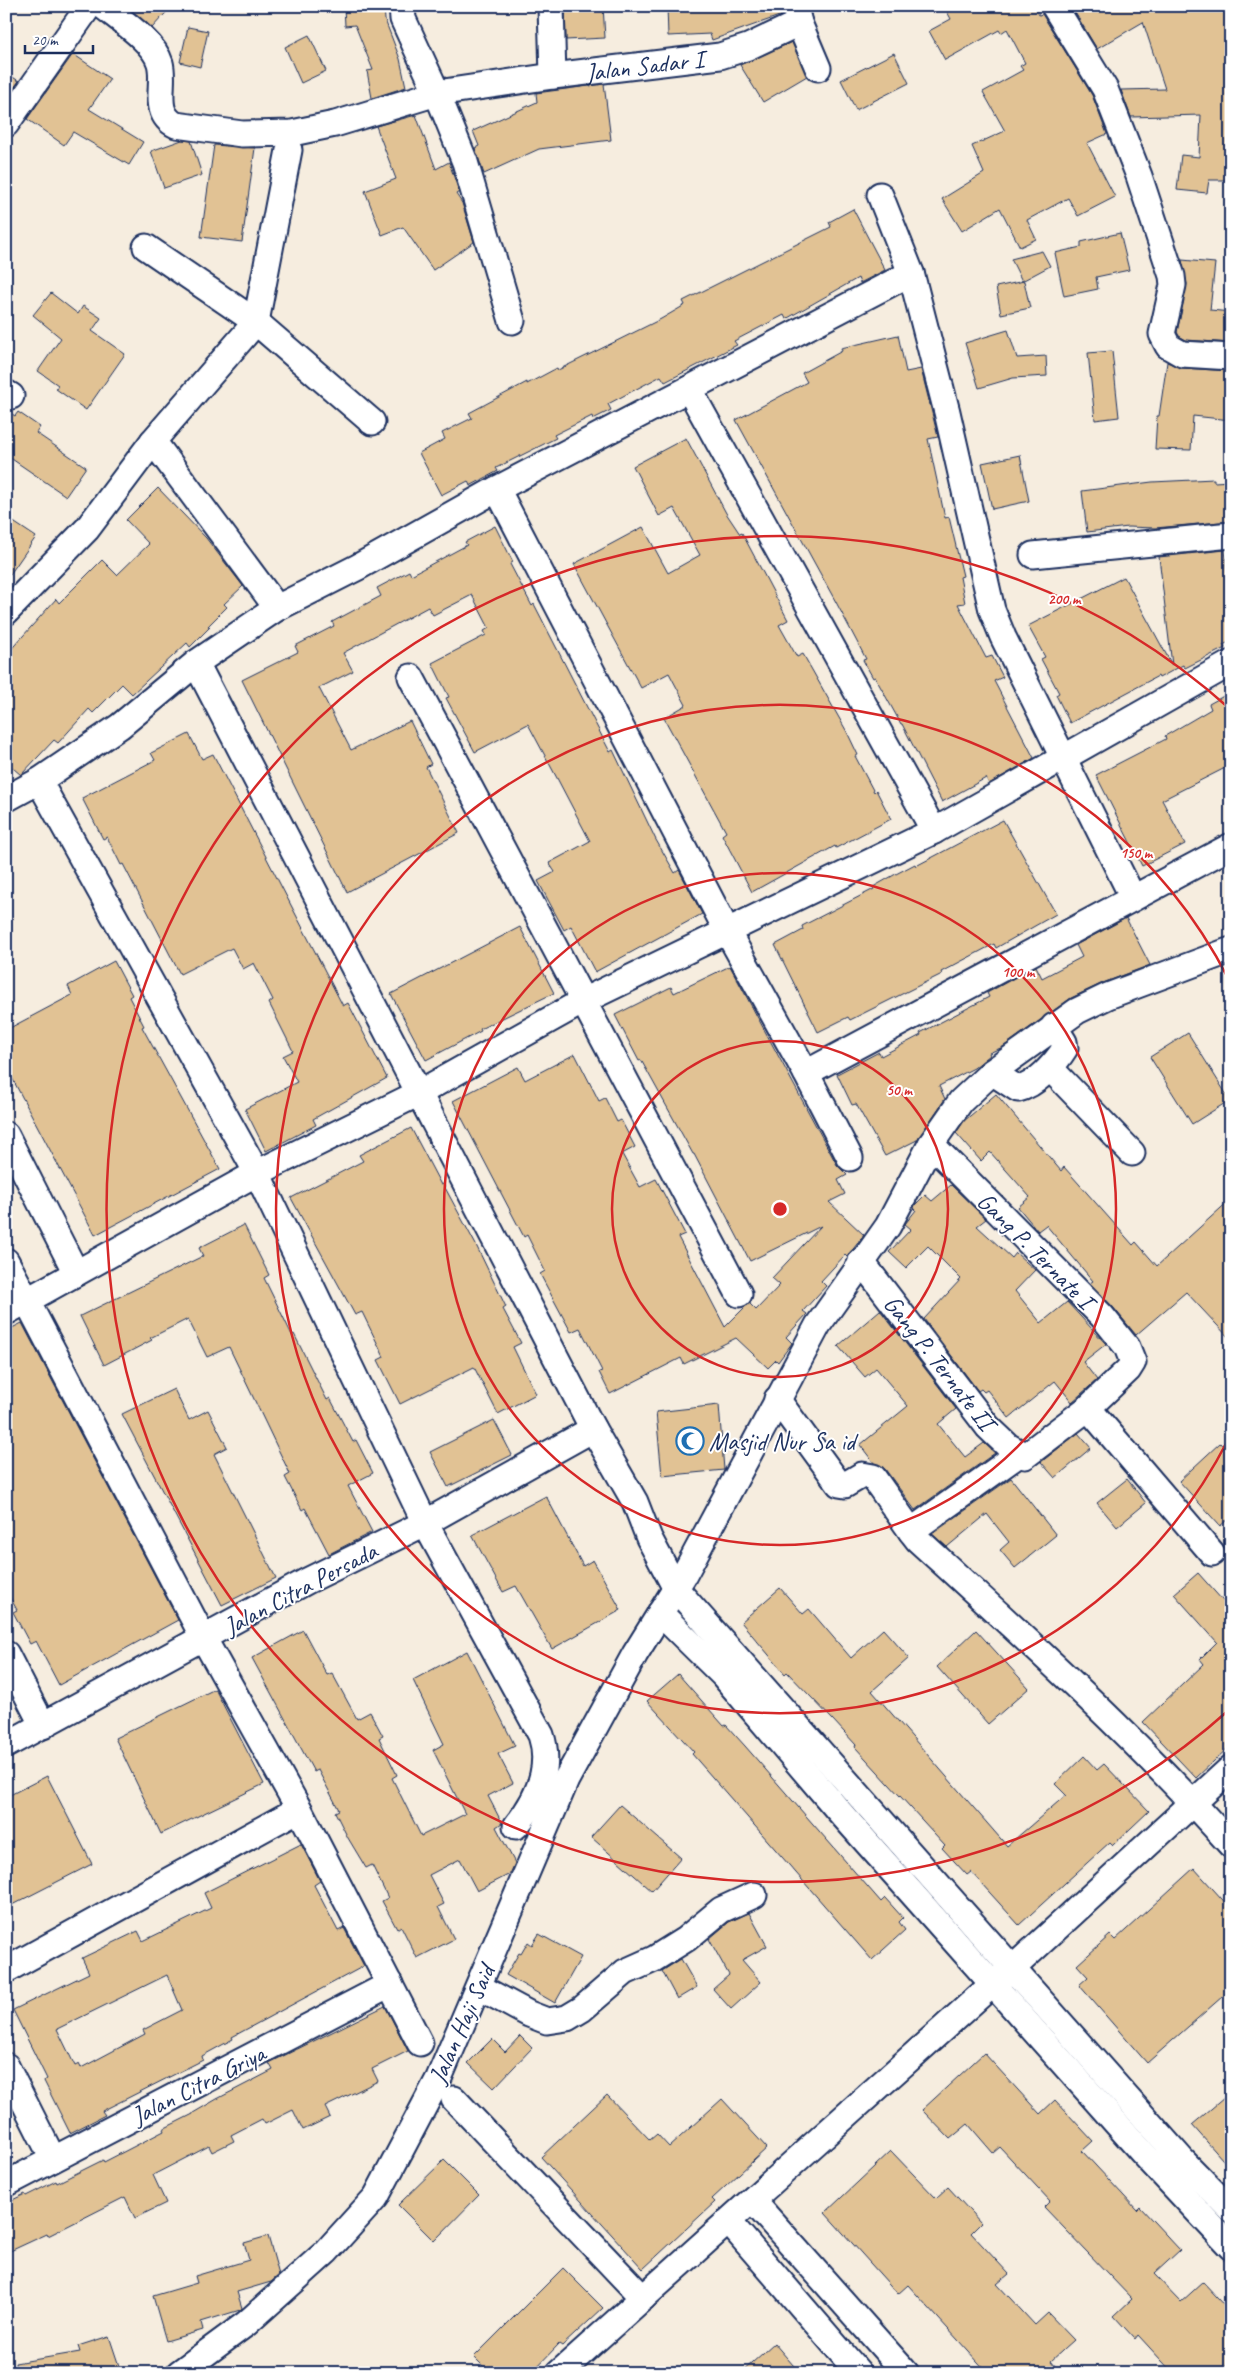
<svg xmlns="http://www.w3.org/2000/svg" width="1237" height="2379" font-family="Caveat,sans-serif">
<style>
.building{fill:#e1c294;stroke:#1b2f5e;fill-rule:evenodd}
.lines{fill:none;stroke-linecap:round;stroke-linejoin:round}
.minor-casing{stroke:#1b2f5e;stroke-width:29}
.minor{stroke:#fff;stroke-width:25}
.ring{fill:none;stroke:#d62828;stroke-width:2.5}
.labels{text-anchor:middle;stroke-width:4;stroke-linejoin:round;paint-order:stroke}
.street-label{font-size:25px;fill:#1b2f5e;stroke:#fff}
.poi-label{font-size:25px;fill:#1b2f5e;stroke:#fff;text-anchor:start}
.centre{fill:#d62828;stroke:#fff;stroke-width:2.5}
.ring-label{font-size:15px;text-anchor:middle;font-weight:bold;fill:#d62828;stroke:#fff;stroke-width:4;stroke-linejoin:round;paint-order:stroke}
</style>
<rect width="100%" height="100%" fill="#f6eddf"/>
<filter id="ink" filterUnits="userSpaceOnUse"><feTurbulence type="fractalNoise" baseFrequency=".02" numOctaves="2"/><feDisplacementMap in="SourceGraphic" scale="10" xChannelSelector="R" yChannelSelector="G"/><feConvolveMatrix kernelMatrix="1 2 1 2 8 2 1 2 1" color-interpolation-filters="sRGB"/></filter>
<g filter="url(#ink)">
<g class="building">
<path d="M127,6H172L152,28Z"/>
<path d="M344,6H384L385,20L400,59L406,87L372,98L367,71L373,70L355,25L345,26Z"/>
<path d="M603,6L605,38L566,40L565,7Z"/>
<path d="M667,6H781L782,15L712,40L710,34L668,36Z"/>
<path d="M944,6H1034L1039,15L1042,14L1092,95L1107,134L1087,143L1115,197L1078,216L1068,198L1027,220L1036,239L1020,247L1000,208L962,231L942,199L984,173L972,146L1005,131L983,92L1023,70L1020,66L1025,63L1007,29L1001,33L999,30L945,60L929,31L951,19Z"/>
<path d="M1071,6H1231V180H1209L1207,193L1177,190L1181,155L1199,157L1201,115L1131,117L1121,90L1165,89L1143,22L1097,49Z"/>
<path d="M188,27L208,31L200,67L180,62Z"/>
<path d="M309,35L326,71L301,83L285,47Z"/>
<path d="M792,42L807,76L763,102L740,65Z"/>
<path d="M894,53L909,83L856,110L841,80Z"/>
<path d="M73,54L110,79L89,109L143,142L129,165L73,132L64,145L27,119Z"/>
<path d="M6,73L19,81L6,99Z"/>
<path d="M604,84L611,140L539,149L484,174L475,148L479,146L473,131L537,102L536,93Z"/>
<path d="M416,115L436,169L449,162L459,192L456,194L462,203L474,242L433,270L403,227L382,235L365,191L396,179L376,126Z"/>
<path d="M182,140L191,141L202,175L164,188L151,151Z"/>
<path d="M214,145L255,148L242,242L201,237Z"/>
<path d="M853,209L885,270L860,283L858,278L786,319L784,315L734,341L737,345L665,382L661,376L608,404L611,410L593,419L592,416L554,435L556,438L496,468L498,471L470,486L468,481L441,495L419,453L445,439L442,433L472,418L469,413L527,382V384L557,368L558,370L661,319L685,305L683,301L831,227L829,222Z"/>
<path d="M1120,233L1129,270L1096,277L1098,289L1064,296L1055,253L1081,247V242Z"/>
<path d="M1042,251L1050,266L1022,281L1011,259Z"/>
<path d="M1182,260L1215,263L1210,310L1231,312V343L1186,340L1179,336L1177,332L1187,284Z"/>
<path d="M1024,281L1030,308L1001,314L996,287Z"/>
<path d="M51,293L78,314L83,306L101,318L92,331L125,354L86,410L56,389L58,385L38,371L61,338L33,315Z"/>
<path d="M1008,330L1017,358L1046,356L1047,376L1013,378L979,388L965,343Z"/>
<path d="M898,335L906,372L921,369L938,437L928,439L945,518L949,517L963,576L960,577L965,603L958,604L986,658L992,656L1003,677L994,681L1034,758L989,784L986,778L942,802L902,724H901L875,677L873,678L863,660L866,659L837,604L736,420L807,382L802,373L842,351L841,348Z"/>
<path d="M1112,351L1119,417L1095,420L1088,353Z"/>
<path d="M1167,362L1181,368L1231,371V420L1193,416L1191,450L1155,449L1157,416H1159Z"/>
<path d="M6,410L15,416L18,412L40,427L36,433L86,467L66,496L6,455Z"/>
<path d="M686,438L726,513L740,534L742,533L788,620L779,625L797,657L803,654L847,732L858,755L855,756L874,792L876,790L891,819L836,848L835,846L752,892L722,835L726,832L664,718L686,705L669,673L641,688L574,564L643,527L668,573L700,555L674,508L659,516L633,466Z"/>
<path d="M1020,455L1029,501L992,509L982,463Z"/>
<path d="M1214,479V482L1231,481V521L1155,528L1128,527L1087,532L1082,491L1152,482Z"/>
<path d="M158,488L206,538L243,586L224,604L227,607L208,626L210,627L190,647L187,643L132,694L122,684L93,713L89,709L58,743L54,740L21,775L6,762V655L56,599L59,603L102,560L117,575L149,544L126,520Z"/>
<path d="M6,517L36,537L6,580Z"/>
<path d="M495,526L513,562L510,564L532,606L534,604L610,752L613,750L656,840L675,873L679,870L702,914L595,972L571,926L564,930L538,881L555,872L549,863L590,841L558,780L528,724L475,752L446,698L449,697L432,663L486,635L484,631L489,628L472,595L433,615L428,607L343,653L353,671L319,688L351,750L410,721L431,764L426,767L459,833L347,892L242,680L298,652L295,646L334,626L332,622L381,596L377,588L409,571L411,575L467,545L465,542Z"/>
<path d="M1225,550L1231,603V641L1223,645L1225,648L1185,668L1183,665L1159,678L1158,676L1070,723L1056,695L1059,693L1041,659L1045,657L1028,626L1124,577L1172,665L1159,557Z"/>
<path d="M1231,692V765L1162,800L1185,844L1142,866L1096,775L1166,739L1165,736L1211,709L1209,704Z"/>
<path d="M189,734L202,759L213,754L343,1006L348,1003L387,1078L313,1119L316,1125L266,1151L245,1109L297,1082L283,1056L293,1051L269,1003L273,1000L254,963L243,969L232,948L180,974L123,864L121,865L107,837L103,839L82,798L155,760L151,753Z"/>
<path d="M1003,820L1056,914L996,948L994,944L941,972L942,974L850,1020L848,1017L818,1032L775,945L803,930L802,926L874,889L873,887L894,875L915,864L916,866Z"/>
<path d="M1126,918L1150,965L1103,983L1071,998L1003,1047L989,1053L990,1055L974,1068L939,1086L945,1099L917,1140L885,1156L856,1104L852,1105L837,1074L879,1052L881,1056L921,1035L920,1033L989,997L987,993L1036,966L1042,978L1082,957L1076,945Z"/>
<path d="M520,927L554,993L480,1029L481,1031L426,1060L391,994Z"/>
<path d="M114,961L132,995L129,997L144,1026L142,1027L220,1169L95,1235L11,1076L6,1079V1030L72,995L68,986Z"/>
<path d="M730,966L837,1165L847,1175L838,1180L845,1194L829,1202L864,1235L847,1257L845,1255L821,1281L826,1286L803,1311L807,1314L786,1337L792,1343L778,1362L776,1360L768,1368L736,1338L684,1364L681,1358L610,1394L599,1372L602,1371L580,1328L571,1332L556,1304L540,1274L545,1271L527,1235L524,1237L453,1101L518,1067L525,1080L575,1054L599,1101L605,1098L617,1122L621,1120L635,1147L622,1154L640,1187L656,1179L685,1234L678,1237L725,1327L749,1303L756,1310L780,1285L772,1278L821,1226L750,1261L694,1154H693L641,1060L639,1061L615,1015L671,987L674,993Z"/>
<path d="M1188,1033L1230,1100L1192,1124L1150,1057Z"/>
<path d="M996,1094L1061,1171L1064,1167L1133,1245L1136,1242L1157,1266L1231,1199V1340L1186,1292L1136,1335L1113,1307L1090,1283L1093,1281L1046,1225L1038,1231L1018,1207L1030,1197L990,1152L981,1161L956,1133L964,1121Z"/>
<path d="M411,1128L441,1185L443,1184L476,1245L506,1307L503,1309L521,1343L513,1347L536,1394L498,1414L474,1367L400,1404L378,1360L384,1357L362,1312L355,1315L291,1198L363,1161L359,1155Z"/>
<path d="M951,1185L986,1219L977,1226L1012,1258L1016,1253L1035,1270L1015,1291L1041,1323L1067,1302L1106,1344L1083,1362L1097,1380L1072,1402L1055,1381L1009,1418L987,1390L984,1392L981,1389L978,1391L924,1319L961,1279L928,1246L906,1268L889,1252L911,1229L905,1224L916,1210L914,1208L915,1205L925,1195L932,1201Z"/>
<path d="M244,1225L269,1275L264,1278L292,1335L294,1334L327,1400L330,1398L353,1442L356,1440L373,1473L348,1486L372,1532L329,1554L305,1508L302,1510L285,1477L290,1474L229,1347L207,1357L188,1319L150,1338L152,1340L104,1365L80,1316L203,1256L199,1248Z"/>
<path d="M880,1310L956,1409L938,1424L965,1457L984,1443L995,1453L915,1510L885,1469L874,1463L860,1445L908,1406L876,1368L865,1377L838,1346Z"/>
<path d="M22,1323L178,1620L59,1685L36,1641L30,1644L13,1612L17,1610L6,1590V1331Z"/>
<path d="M174,1389L189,1420L208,1410L227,1447L214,1454L276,1578L222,1605L122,1414Z"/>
<path d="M719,1405L724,1470L662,1476L656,1412Z"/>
<path d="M494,1420L512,1455L448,1487L430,1452Z"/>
<path d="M1078,1433L1091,1448L1055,1478L1041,1462Z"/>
<path d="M1231,1439V1517L1220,1526L1179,1481L1220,1443L1223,1446Z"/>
<path d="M1011,1478L1056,1535L1015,1568L1000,1550L1009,1542L987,1514L947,1547L932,1534Z"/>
<path d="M1127,1479L1146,1503L1117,1527L1097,1503Z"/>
<path d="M546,1496L583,1566L593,1560L621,1610L552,1649L516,1586L503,1592L472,1535Z"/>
<path d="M1198,1573L1231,1610V1745L1196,1778L1143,1722L1204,1664L1200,1659L1217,1642L1174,1594Z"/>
<path d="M780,1588L803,1614L809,1609L851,1658L883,1629L909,1658L872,1691L1007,1846L1066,1795L1055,1784L1084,1756L1097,1770L1104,1764L1149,1811L1113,1845L1110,1842L1019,1925L971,1872L967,1875L942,1848L945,1845L855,1747L856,1745L833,1720L787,1672L785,1674L741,1622Z"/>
<path d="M303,1630L327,1675L332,1673L357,1719L370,1712L383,1736L379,1738L397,1775L392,1778L421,1836L465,1814L433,1750L444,1744L413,1680L467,1651L515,1746L498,1754L513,1783L488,1796L502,1823L496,1827L515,1863L510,1874L477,1891L460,1859L429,1875L444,1904L438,1907L454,1939L417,1958L401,1926L397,1929L382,1901L388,1898L372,1865L366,1868L348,1838L335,1812L339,1810L318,1770L314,1772L252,1658Z"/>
<path d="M976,1630L1029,1688L988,1724L937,1667Z"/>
<path d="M678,1674L724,1726L726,1725L745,1746L881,1902L885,1898L903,1918L899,1922L905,1930L872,1960L692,1754L694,1752L647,1701Z"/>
<path d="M215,1689L264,1784L161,1834L115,1738Z"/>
<path d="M47,1776L92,1864L6,1908V1797Z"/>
<path d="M620,1805L681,1858L652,1891L591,1837Z"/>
<path d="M301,1844L320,1881L314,1885L338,1931L344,1928L364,1966L232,2037L233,2039L202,2056L203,2060L102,2111L105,2115L70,2133L44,2081L47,2079L13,2010L89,1973L82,1958L138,1931L143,1941L211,1908L204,1893ZM167,1975L182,2010L143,2030L145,2034L81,2068L79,2064L75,2066L57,2029Z"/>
<path d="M1194,1868L1231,1909V1989L1147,2063L1079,1985L1088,1977L1077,1965L1110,1935L1115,1940Z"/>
<path d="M749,1913L767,1946L742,1960L761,1982L731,2009L713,1989L729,1975L709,1939L729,1922Z"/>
<path d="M539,1934L581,1957L555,2003L506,1975L519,1953L521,1954L528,1942L532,1945Z"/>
<path d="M681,1959L697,1987L677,1999L662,1971Z"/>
<path d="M385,2006L408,2051L372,2069L378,2081L325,2107L330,2117L303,2130L293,2110L265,2124L262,2119L231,2135L234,2141L212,2152L209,2146L153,2175L166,2203L135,2218L125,2197L48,2236L47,2234L6,2253V2203L25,2194L26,2196L56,2181L57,2183L103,2160L104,2162L164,2131L163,2129L193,2114V2113L217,2099L273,2070L269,2063Z"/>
<path d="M520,2036L532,2048L494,2088L468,2063L492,2039L505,2052Z"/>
<path d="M984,2053L1040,2114L1055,2100L1093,2141L1082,2151L1137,2210L1140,2207L1180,2250L1154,2274L1181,2302L1203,2282L1231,2312V2361L1218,2373H1173L1138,2335L1135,2339L1114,2316L1132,2299L1044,2207L1050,2201L1000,2147L993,2153L968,2124L950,2139L922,2110Z"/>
<path d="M1231,2092V2169L1192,2125Z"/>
<path d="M607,2095L650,2140L657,2134L669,2147L722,2099L767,2148L712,2199L715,2202L643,2269L541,2157Z"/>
<path d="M891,2151L936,2198L948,2187L981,2223L971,2233L1009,2274L997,2284L1035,2325L1048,2313L1074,2340L1051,2361L1061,2373H988L908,2285L898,2294L825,2213Z"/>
<path d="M444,2160L479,2195L434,2241L398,2205Z"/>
<path d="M268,2236L279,2275L271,2282L237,2292L242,2308L240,2310L201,2322L203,2330L166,2341L153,2296L197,2283L195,2276L249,2260L244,2243Z"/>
<path d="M563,2268L603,2308L562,2346L559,2344L531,2373H490L474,2357Z"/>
<path d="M109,2336L120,2369L110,2373H16L15,2363L80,2352L78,2346Z"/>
<path d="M774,2343L800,2373H741Z"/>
</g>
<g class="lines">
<g class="minor-casing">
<g id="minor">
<path id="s1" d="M103,6C120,20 154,42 160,63C166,84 151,113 176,125L242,134L292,133L335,124L437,93L553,76L720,56L748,47L799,23"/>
<path d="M402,6L403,19L437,93L465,162L512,321"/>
<path d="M551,6L553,76"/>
<path d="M795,6L799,23L818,68"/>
<path d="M1054,6L1105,89L1139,176L1172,276L1173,285L1162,334L1168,346L1182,354L1231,357"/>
<path d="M6,124L89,6"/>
<path d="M880,195L911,273L947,412L992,610L1003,637L1133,898"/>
<path d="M146,247L256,322L372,422"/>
<path d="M689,389L934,831"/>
<path d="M6,393L11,396"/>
<path d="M153,441L277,608"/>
<path d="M497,489L727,931L806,1073L850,1158"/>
<path d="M1033,555L1231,535"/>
<path d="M6,612L87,529L153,441L256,322L289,150"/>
<path d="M196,663L593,1429L635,1502L649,1538L676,1589L1183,2161L1231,2210"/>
<path d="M411,677L739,1294"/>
<path d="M39,781L257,1173L425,1523L541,1735C552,1768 537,1800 516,1826"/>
<path d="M6,799L39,781L120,726L196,663L277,608L358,567L497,489L911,273"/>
<path d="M1050,1068L1132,1153"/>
<path d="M992,1072L1018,1089C1036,1085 1055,1064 1065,1048L1064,1042L1054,1026"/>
<path d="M806,1073L1231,846"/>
<path d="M6,1135L76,1273"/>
<path d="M931,1144L1102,1316L1127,1347L1133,1362L1128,1370L1088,1408"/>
<path d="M6,1261L204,1639L299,1809L420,2043"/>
<path d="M861,1261L988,1427L1008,1446L1025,1456L1088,1408L1212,1553"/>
<path d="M6,1312L257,1173L419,1093L585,1000L934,831L1231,663"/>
<path d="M777,1399L839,1484L845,1485L862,1475L873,1477L911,1531L1019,1454"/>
<path d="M911,1531L918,1540C1025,1638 1134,1736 1231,1845"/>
<path d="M660,1613L723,1675L838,1810L1142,2152L1231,2247"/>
<path d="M6,1654L43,1726"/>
<path d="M6,1745L307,1581L425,1523L593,1429"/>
<path d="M6,1970L299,1809"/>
<path d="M479,1987L529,2014L547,2021L567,2018L582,2009L625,1972L654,1959L686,1939L721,1910L754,1895"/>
<path d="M6,2066L53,2159"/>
<path d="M454,2099L643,2298"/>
<path d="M6,2184L390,1984"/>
<path d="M753,2201L906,2373"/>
<path d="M729,2222L859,2373"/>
<path d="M179,2373L247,2323L326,2252L376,2197L439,2078L566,1780L635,1654L684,1575L818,1325L888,1226L931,1144L961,1101L992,1072L1077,1011L1108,996L1231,950"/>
<path d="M559,2373L994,1983L1013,1968L1231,1768"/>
</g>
</g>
<use href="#minor" class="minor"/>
</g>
</g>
<g class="ring">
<circle cx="780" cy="1209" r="168"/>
<circle cx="780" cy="1209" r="336"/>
<path d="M1229 1438A504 504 0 1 1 1229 980"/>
<path d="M1230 1709A673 673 0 1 1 1230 709"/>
</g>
<defs>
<g id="mosque-ring" transform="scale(1.4375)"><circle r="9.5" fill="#fff" stroke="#1f6fb2" stroke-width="1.5"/><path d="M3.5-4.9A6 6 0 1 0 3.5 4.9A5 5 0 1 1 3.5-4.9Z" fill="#1f6fb2"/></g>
</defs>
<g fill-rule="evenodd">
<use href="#mosque-ring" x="690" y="1441"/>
</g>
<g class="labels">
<g class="street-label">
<text dy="9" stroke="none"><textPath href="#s1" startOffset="626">Jalan Sadar I</textPath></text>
<text transform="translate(1036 1250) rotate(45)" y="9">Gang P. Ternate I</text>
<text transform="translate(940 1362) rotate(52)" y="9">Gang P. Ternate II</text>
<text transform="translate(300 1588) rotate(-28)" y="9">Jalan Citra Persada</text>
<text transform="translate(461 2024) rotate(-66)" y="9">Jalan Haji Said</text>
<text transform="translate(198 2084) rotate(-27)" y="9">Jalan Citra Griya</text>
</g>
<g class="poi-label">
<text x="709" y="1450">Masjid Nur Sa id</text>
</g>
</g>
<circle cx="780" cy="1209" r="8" class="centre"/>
<g class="ring-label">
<text x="1064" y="604">200 m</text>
<text x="1136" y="858">150 m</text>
<text x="1018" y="977">100 m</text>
<text x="899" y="1095">50 m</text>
</g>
<rect width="1237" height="2379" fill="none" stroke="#fff" stroke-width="25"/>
<rect x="12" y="12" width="1212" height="2354" fill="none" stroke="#1b2f5e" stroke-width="2" filter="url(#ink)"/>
<path d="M25 45v8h68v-8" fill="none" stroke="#1b2f5e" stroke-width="2.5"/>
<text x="32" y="45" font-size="15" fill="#1b2f5e" stroke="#ffffff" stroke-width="4" paint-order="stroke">20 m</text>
</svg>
